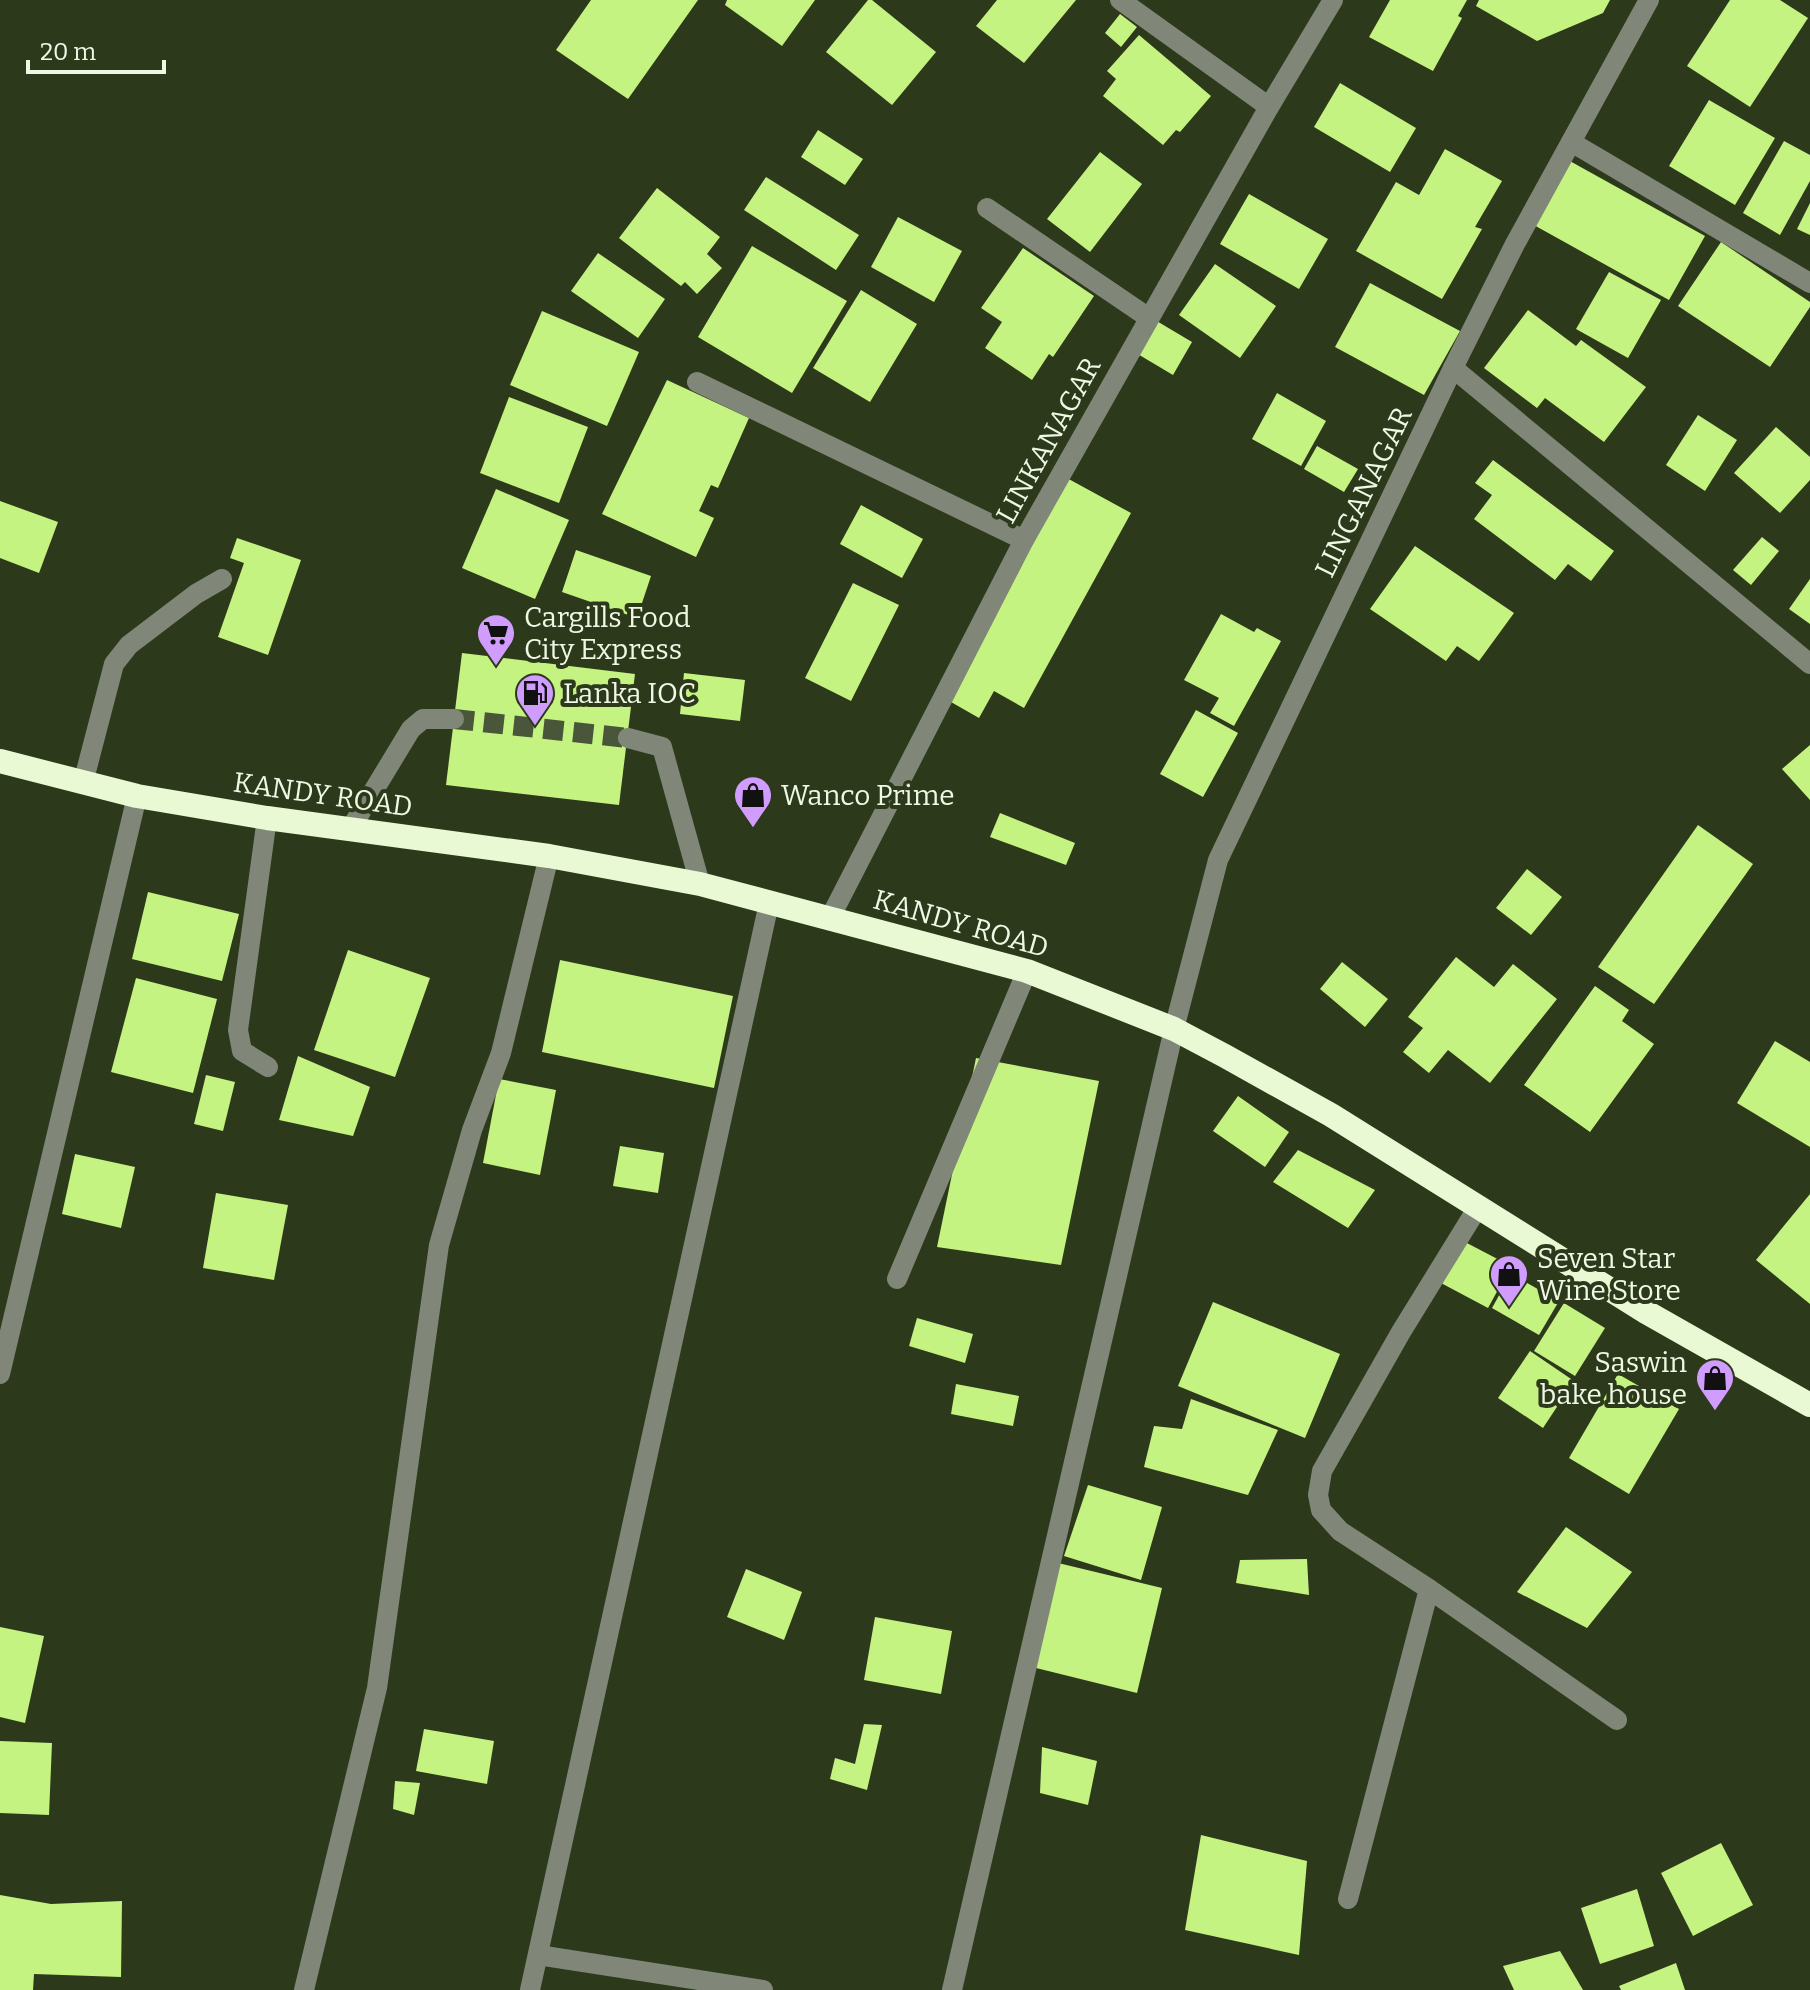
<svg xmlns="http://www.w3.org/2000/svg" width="1810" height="1990" font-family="Bitter,serif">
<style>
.building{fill:#c5f381}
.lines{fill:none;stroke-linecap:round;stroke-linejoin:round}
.minor-tunnel{stroke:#4a5639;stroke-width:20;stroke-dasharray:20 10;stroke-linecap:butt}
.minor{stroke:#808778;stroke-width:20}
.highway{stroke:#e9f9d4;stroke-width:24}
.labels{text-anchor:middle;stroke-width:8;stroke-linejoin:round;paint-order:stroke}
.street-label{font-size:28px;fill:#eff8e5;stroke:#2d391b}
.poi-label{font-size:28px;fill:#eff8e5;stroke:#2d391b;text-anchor:start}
</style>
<rect width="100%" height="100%" fill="#2d391b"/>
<g class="building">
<path d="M591,0H698L628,99L556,50Z"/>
<path d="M727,0H815L782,46L725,5Z"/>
<path d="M868,0H872L936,52L892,105L826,52Z"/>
<path d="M997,0H1076L1024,63L976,26Z"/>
<path d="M1390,0H1467L1458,16L1462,18L1433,71L1369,37Z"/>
<path d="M1479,0H1610L1603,13L1537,41L1476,6Z"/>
<path d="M1730,0H1780L1808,18L1750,107L1687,66Z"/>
<path d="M1120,14L1137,27L1121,47L1105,33Z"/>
<path d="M1139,35L1211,96L1180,132L1176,130L1163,145L1103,96L1116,79L1107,71Z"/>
<path d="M1340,83L1416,128L1390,172L1314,127Z"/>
<path d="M1709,100L1775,138L1735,205L1669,166Z"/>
<path d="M818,130L863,159L845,185L801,157Z"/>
<path d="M1784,141L1810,155V181L1780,235L1743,213Z"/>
<path d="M1445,149L1502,181L1475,227L1482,229L1442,299L1356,251L1396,182L1419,195Z"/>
<path d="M1100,152L1142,184L1090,252L1047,219Z"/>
<path d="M1568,160L1705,236L1669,300L1532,224Z"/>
<path d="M766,177L859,235L836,270L744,210Z"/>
<path d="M657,188L720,237L707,254L722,268L697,294L685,282L681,286L619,238Z"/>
<path d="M1249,194L1328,239L1299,289L1220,244Z"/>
<path d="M1810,203V235L1797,229Z"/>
<path d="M898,217L962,251L934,302L871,267Z"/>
<path d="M1721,242L1810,302V307L1770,367L1678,306Z"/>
<path d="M752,246L847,301L792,393L698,337Z"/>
<path d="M1023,248L1094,296L1053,357L1049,354L1032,380L985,348L1002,322L981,308Z"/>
<path d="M598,253L665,299L638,338L571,291Z"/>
<path d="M1215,264L1276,306L1240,358L1179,315Z"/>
<path d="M1609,272L1661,300L1628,358L1576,329Z"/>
<path d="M1370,283L1460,331L1424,395L1335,347Z"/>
<path d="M861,290L917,324L870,402L813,368Z"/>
<path d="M1528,310L1576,346L1581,340L1646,387L1604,442L1545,398L1537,408L1484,368Z"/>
<path d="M542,311L639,352L607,426L510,385Z"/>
<path d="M1155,320L1192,342L1173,375L1136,353Z"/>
<path d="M667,380L749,418L718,488L711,485L699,511L714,518L696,557L602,514Z"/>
<path d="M1277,393L1326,421L1301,466L1252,439Z"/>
<path d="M509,397L588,427L559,503L480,473Z"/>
<path d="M1698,415L1737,440L1705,491L1666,465Z"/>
<path d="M1776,427L1810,457V480L1780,513L1734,473Z"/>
<path d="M1317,446L1358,469L1344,492L1304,469Z"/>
<path d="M1493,460L1614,551L1591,581L1568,564L1555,580L1474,519L1492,495L1475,483Z"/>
<path d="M1065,477L1131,513L1024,708L994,691L979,718L951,702Z"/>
<path d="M496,489L569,520L535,599L462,568Z"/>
<path d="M0,501L58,522L39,573L0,558Z"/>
<path d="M861,505L923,539L902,578L840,544Z"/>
<path d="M1762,537L1779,551L1751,585L1733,570Z"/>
<path d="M237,538L301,560L268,655L218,637L244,563L230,558Z"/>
<path d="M1415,546L1514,613L1479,661L1457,646L1446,661L1370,609Z"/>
<path d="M576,550L651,576L637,618L562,592Z"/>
<path d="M1810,579V624L1789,609Z"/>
<path d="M853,583L899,605L851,701L805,678Z"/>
<path d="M1221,614L1254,632L1257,628L1281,641L1234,726L1210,713L1219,698L1184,680Z"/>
<path d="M462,653L635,674L619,805L446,785Z"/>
<path d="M684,673L745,680L740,721L680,714Z"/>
<path d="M1196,710L1238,733L1203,797L1160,774Z"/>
<path d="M1810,745V800L1782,769Z"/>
<path d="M1000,813L1075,843L1066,865L990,837Z"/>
<path d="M1698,825L1753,864L1654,1004L1598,967Z"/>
<path d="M1527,869L1562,897L1531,935L1496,908Z"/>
<path d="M148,892L239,914L222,981L132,959Z"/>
<path d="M348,950L430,978L395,1077L314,1050Z"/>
<path d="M1456,957L1494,987L1513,964L1557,999L1490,1083L1448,1050L1429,1073L1403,1052L1423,1028L1408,1017Z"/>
<path d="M560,960L733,996L714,1088L542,1052Z"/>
<path d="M1342,962L1388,999L1365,1027L1320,989Z"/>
<path d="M136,978L217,999L193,1093L111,1072Z"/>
<path d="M1595,986L1629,1010L1622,1021L1654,1044L1590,1132L1524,1085Z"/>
<path d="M1775,1041L1810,1062V1147L1737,1103Z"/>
<path d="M298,1056L370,1087L353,1136L279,1120Z"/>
<path d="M976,1058L1099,1081L1061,1265L937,1247Z"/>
<path d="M206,1075L235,1082L223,1131L194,1124Z"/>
<path d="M499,1079L556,1090L540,1175L483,1163Z"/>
<path d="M1238,1096L1289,1132L1265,1167L1213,1131Z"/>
<path d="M620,1146L664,1153L658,1193L613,1186Z"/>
<path d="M1298,1150L1375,1190L1348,1228L1273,1182Z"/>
<path d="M75,1154L135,1167L121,1228L62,1214Z"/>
<path d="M216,1193L288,1205L274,1280L203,1268Z"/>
<path d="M1810,1194V1304L1756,1260Z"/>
<path d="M1463,1241L1511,1266L1488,1308L1441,1283Z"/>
<path d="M1511,1274L1559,1301L1539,1335L1492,1308Z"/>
<path d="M1213,1302L1340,1354L1305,1438L1178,1386Z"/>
<path d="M1564,1303L1605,1328L1575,1376L1534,1351Z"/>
<path d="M917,1318L973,1334L965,1363L909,1346Z"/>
<path d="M1530,1351L1574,1381L1543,1428L1498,1398Z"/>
<path d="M1618,1374L1679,1409L1629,1494L1569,1458Z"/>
<path d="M956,1384L1019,1396L1013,1426L951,1414Z"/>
<path d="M1191,1399L1278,1430L1248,1495L1144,1467L1154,1426L1182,1429Z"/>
<path d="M1088,1485L1162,1507L1141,1580L1064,1556Z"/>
<path d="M1566,1527L1632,1572L1587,1628L1517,1592Z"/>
<path d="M1307,1559L1309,1595L1236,1583L1240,1560Z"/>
<path d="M1054,1562L1162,1588L1137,1693L1028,1666Z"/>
<path d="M746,1569L802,1592L784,1640L727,1617Z"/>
<path d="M875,1617L952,1631L941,1694L864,1680Z"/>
<path d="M0,1627L44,1636L25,1723L0,1717Z"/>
<path d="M864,1724L882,1725L867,1790L830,1779L835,1758L855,1764Z"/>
<path d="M424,1729L494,1741L487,1784L416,1771Z"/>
<path d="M0,1741L52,1743L49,1815L0,1813Z"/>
<path d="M1042,1747L1097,1761L1088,1805L1040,1793Z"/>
<path d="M395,1781L420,1783L414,1815L393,1809Z"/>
<path d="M1201,1835L1307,1861L1299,1955L1185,1930Z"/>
<path d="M1721,1843L1753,1905L1693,1936L1661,1873Z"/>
<path d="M1637,1889L1654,1946L1600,1964L1581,1908Z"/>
<path d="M0,1895L51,1904L122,1901L121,1977L34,1974L33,1990H0Z"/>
<path d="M1560,1951L1583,1990H1514L1503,1966Z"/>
<path d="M1676,1963L1685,1990H1621L1619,1986Z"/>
</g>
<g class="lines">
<path class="minor-tunnel" d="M454,719L628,738"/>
<g class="minor">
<path d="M1120,0L1269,107"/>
<path d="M1571,142L1810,283"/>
<path d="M987,208L1149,318"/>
<path d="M1453,368L1810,664"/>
<path d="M697,382L1024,540"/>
<path d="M628,738L662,747L700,884"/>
<path d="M83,783L114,664L129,645L196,594L222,579"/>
<path d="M267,818L238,1030L242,1051L268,1067"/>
<path d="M351,828L411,729L423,719H454"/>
<path d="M830,918L1024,540L1269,107L1333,0"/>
<path d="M1478,1207L1401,1332L1322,1471L1318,1495L1321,1510L1340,1531L1429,1589L1617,1720"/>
<path d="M897,1279L1027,971"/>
<path d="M0,1374L137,796"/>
<path d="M1348,1899L1429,1589"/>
<path d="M538,1955L763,1990"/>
<path d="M304,1990L377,1688L439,1245L472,1130L501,1053L549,856"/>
<path d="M530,1990L769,903"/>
<path d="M952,1990L1174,1029L1218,860L1453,368L1515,244L1649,0"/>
</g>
<path class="highway" d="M0,761L137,796L267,818L549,856L700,884L1027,971L1174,1029L1225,1056L1331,1115L1646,1312L1810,1405"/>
</g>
<defs>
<g id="supermarket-pin" transform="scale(2)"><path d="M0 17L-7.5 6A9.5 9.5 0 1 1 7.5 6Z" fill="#d09dff" stroke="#2d391b"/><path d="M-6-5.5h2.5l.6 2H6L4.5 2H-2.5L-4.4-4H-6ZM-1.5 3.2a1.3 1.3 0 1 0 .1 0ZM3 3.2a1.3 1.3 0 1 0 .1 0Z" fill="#111"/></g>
<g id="fuel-pin" transform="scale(2)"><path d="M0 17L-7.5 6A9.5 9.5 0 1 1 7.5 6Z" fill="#d09dff" stroke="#2d391b"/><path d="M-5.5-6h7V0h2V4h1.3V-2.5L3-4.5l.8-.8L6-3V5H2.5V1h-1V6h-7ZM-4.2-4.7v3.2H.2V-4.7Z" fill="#111"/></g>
<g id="shop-pin" transform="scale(2)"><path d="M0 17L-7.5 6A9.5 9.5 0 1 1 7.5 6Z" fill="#d09dff" stroke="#2d391b"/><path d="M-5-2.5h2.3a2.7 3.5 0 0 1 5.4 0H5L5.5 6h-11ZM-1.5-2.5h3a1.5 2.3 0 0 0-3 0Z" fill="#111"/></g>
</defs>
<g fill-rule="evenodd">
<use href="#supermarket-pin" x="496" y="633"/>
<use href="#fuel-pin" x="535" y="693"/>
<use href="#shop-pin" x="753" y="795"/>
<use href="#shop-pin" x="1509" y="1274"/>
<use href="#shop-pin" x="1715" y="1378"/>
</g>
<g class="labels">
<g class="street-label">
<text transform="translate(1048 440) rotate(-61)" y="10">LINKANAGAR</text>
<text transform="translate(1363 492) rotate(-64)" y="10">LINGANAGAR</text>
<text transform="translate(323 794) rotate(8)" y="10">KANDY ROAD</text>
<text transform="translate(961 923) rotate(16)" y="10">KANDY ROAD</text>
</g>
<g class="poi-label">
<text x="524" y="627">Cargills Food<tspan x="524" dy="32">City Express</tspan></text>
<text x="563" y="703">Lanka IOC</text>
<text x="781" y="805">Wanco Prime</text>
<text x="1537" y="1268">Seven Star<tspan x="1537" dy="32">Wine Store</tspan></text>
<text x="1687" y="1372" text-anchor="end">Saswin<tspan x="1687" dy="32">bake house</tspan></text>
</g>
</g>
<path d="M28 60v12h136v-12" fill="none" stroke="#eff8e5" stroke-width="4"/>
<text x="40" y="60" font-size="24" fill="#eff8e5" stroke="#2d391b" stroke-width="6" paint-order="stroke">20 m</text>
</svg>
